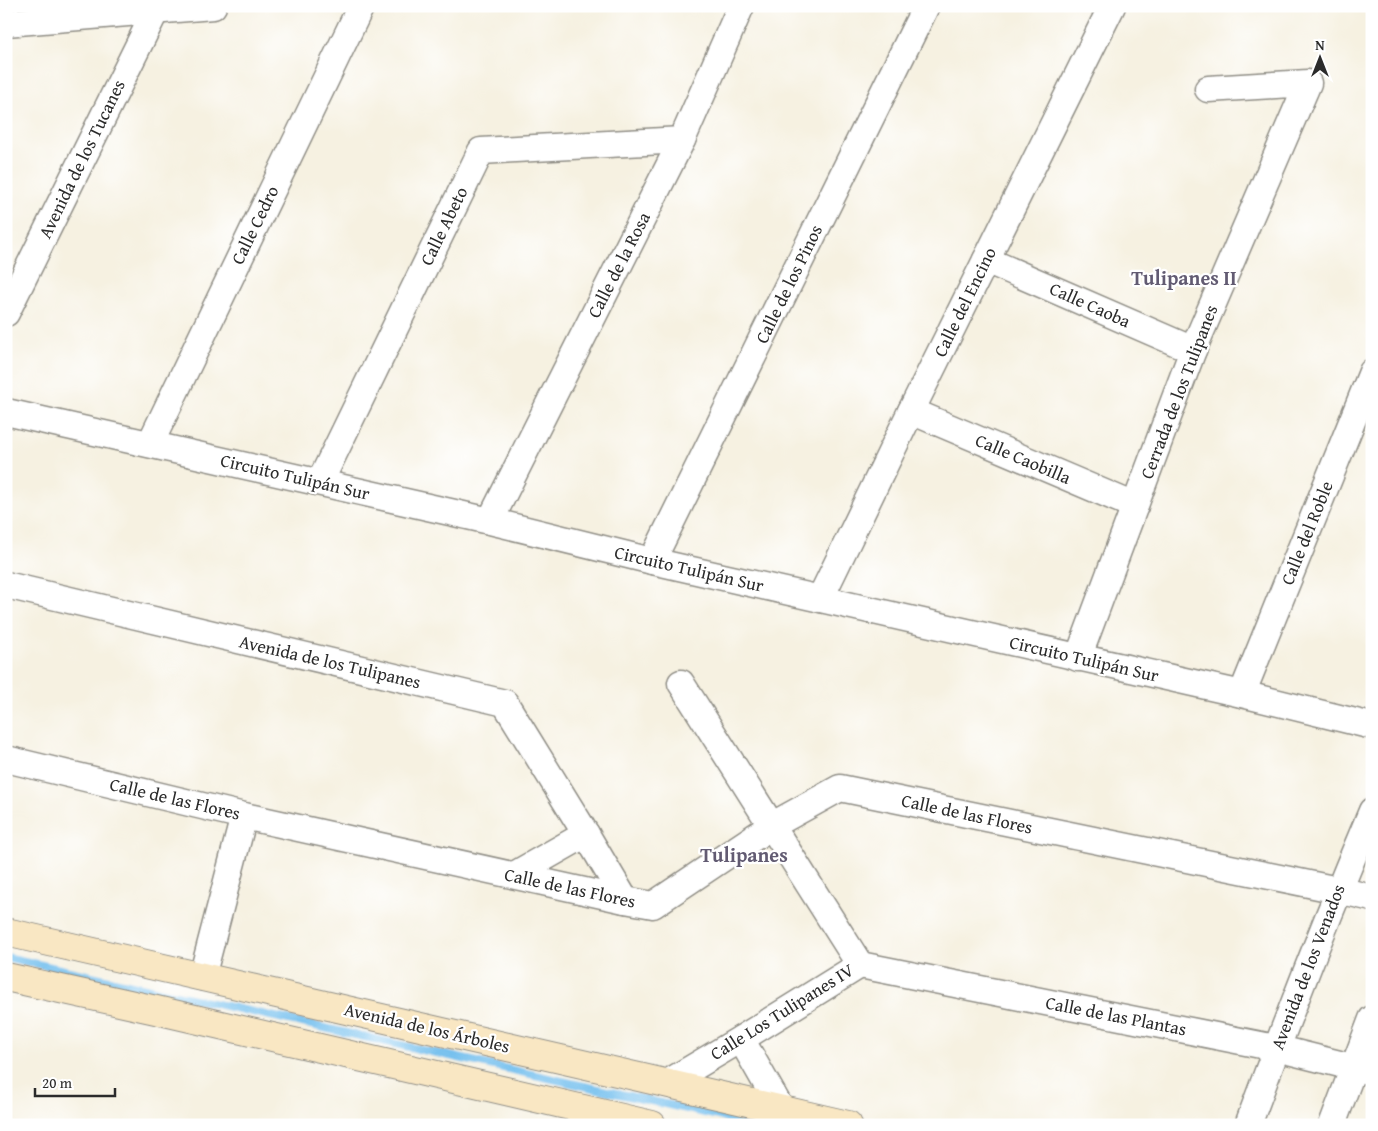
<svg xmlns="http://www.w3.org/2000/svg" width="1378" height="1131" font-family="'Gentium Book Plus',serif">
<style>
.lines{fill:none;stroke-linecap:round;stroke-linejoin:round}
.stream{stroke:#75c0ee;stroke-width:8}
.street-casing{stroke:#908e86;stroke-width:29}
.secondary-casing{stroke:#908e86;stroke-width:30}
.street{stroke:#fff;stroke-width:26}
.secondary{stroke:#f9e7c3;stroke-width:28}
.labels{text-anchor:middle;stroke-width:4.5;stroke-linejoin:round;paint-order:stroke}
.street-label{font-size:18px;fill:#2b2b2b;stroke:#fff}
.quarter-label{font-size:20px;font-weight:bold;fill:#625b72;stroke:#fff}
</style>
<rect width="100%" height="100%" fill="#fff"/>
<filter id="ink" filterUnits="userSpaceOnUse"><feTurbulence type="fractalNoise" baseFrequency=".02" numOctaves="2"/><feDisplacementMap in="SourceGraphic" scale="10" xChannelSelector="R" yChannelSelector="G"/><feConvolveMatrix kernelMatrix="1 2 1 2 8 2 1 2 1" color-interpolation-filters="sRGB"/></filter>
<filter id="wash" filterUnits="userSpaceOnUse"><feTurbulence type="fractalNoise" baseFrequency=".0096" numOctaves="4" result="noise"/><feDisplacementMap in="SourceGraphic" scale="20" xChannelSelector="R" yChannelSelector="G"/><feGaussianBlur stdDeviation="1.12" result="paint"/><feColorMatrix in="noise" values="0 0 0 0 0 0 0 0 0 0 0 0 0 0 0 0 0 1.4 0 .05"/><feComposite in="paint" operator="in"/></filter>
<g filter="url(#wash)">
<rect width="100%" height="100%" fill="#f6f1e1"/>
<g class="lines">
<path class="stream" d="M6,957L759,1125"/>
</g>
</g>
<g filter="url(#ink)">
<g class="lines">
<g class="street-casing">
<g id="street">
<path d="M6,23L213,6"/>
<path d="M986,260L1193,350"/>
<path d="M6,313L158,6"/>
<path d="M911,411L1135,506"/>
<path d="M6,412L490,521L652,561L1242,694L1372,726"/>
<path d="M150,444L361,6"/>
<path d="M320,482L481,151L682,140"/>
<path d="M490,521L682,140L741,6"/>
<path d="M652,561L926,6"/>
<path d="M6,585L505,703L586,834L625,900"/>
<path d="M820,599L911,411L1112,6"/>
<path d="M1078,658L1193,350L1308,83L1208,89"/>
<path d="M681,683L860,965"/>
<path d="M1242,694L1372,372"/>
<path d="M6,759L244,816L625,900L653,905L771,826L840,788L1338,890L1372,898"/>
<path d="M514,875L586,834"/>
<path d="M860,965L1276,1048L1372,1072"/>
<path d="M202,977L244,816"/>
<path d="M741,1039L781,1109"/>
<path d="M669,1082L741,1039L860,965"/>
<path d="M1248,1125C1287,1019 1328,915 1372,811"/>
<path d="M1332,1125L1372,1019"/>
</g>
</g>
<g class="secondary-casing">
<g id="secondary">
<path d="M6,932C287,997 568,1059 848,1125"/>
<path d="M6,977L156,1010L652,1125"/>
</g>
</g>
<use href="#street" class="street"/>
<use href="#secondary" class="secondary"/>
</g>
</g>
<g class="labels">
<g class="street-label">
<text transform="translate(82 159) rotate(-64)" y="6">Avenida de los Tucanes</text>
<text transform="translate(255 225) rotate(-64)" y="6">Calle Cedro</text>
<text transform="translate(444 226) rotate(-64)" y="6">Calle Abeto</text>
<text transform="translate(619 265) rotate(-63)" y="6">Calle de la Rosa</text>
<text transform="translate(789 284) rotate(-64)" y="6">Calle de los Pinos</text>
<text transform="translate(965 302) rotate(-64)" y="6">Calle del Encino</text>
<text transform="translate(1090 305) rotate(24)" y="6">Calle Caoba</text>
<text transform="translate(1179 392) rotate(-69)" y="6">Cerrada de los Tulipanes</text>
<text transform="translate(1023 459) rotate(23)" y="6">Calle Caobilla</text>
<text transform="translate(295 477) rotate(13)" y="6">Circuito Tulipán Sur</text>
<text transform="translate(1307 533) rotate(-68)" y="6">Calle del Roble</text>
<text transform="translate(689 569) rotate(13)" y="6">Circuito Tulipán Sur</text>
<text transform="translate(1084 659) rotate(13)" y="6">Circuito Tulipán Sur</text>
<text transform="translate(330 662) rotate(13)" y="6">Avenida de los Tulipanes</text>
<text transform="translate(175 799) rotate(13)" y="6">Calle de las Flores</text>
<text transform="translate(967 814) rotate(12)" y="6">Calle de las Flores</text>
<text transform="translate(570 888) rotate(12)" y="6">Calle de las Flores</text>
<text transform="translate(1308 967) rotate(-69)" y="6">Avenida de los Venados</text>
<text transform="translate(782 1012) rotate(-32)" y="6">Calle Los Tulipanes IV</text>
<text transform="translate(1116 1016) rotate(11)" y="6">Calle de las Plantas</text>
<text transform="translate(427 1028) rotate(13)" y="6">Avenida de los Árboles</text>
</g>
<g class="quarter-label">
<text x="1184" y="285">Tulipanes II</text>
<text x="744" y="862">Tulipanes</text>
</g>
</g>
<rect width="1378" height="1131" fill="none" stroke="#fff" stroke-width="25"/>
<g transform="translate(1320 58)" stroke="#ffffff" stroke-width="4" paint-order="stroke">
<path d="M0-4L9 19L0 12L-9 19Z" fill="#2b2b2b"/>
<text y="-8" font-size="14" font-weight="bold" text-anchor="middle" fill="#2b2b2b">N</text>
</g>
<path d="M35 1088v8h80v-8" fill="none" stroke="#2b2b2b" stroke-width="2.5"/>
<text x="42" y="1088" font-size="15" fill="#2b2b2b" stroke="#ffffff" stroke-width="4" paint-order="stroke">20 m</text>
</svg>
